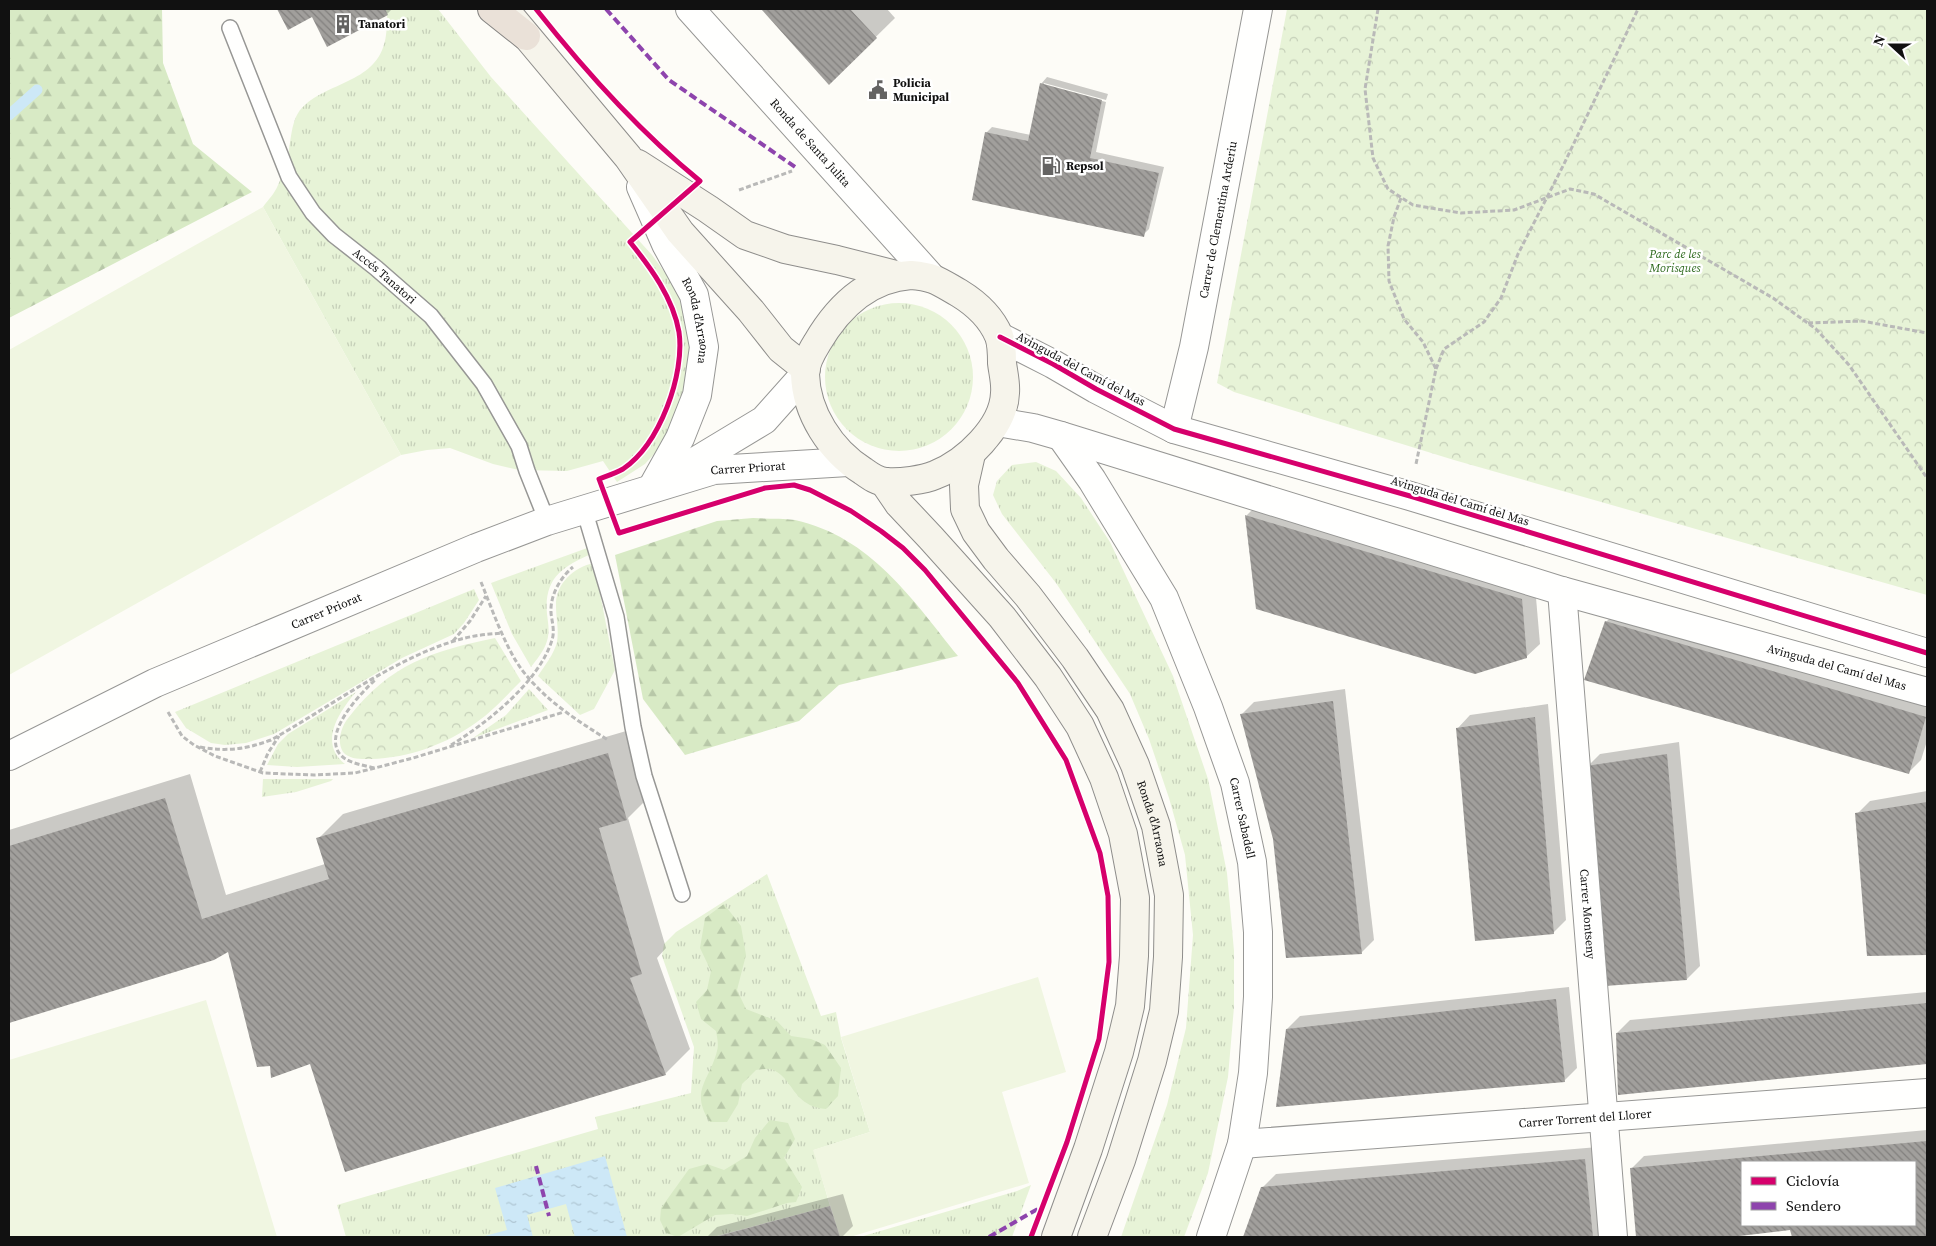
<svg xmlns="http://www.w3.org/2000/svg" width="1936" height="1246" font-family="'Source Serif 4',serif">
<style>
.grass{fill:url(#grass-tufts)}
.forest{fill:url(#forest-firs)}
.park{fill:url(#park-crowns)}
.pitch{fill:#f0f6e1}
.water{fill:url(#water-ripples)}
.shadow{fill:#0003;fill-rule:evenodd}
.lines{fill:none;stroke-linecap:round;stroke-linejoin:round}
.stream{stroke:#cde8f7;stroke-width:11}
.building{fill:url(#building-back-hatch);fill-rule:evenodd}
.lane-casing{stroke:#979795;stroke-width:18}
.street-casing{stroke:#979795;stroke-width:30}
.secondary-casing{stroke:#8e8d8b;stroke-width:30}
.highway-casing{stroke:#858482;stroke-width:30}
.path{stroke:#b9b9b8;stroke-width:3;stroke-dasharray:5 2.5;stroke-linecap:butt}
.lane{stroke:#fffffe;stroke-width:15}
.street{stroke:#fffffe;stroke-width:28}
.secondary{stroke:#f6f4eb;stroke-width:28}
.highway{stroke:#eae1d8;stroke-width:28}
.quiet{stroke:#8e44ad;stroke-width:4;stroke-dasharray:8 4;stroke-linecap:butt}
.cycleway-casing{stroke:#fff;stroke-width:8}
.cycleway{stroke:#d6006c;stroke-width:5}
.labels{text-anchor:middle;stroke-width:5;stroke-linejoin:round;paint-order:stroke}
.poi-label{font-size:12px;font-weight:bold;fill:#111;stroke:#fff;text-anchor:start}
.street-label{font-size:12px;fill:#111;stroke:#fff}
.park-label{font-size:12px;font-style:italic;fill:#2f6b1f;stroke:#fff}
</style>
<defs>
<pattern id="grass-tufts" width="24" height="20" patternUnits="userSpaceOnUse" patternTransform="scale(1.25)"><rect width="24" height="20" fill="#e7f3d7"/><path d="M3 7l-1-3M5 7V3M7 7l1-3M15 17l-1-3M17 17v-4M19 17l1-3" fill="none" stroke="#c5cfb8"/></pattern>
<pattern id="forest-firs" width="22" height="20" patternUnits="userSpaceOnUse" patternTransform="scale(1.25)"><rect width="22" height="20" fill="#d8eac5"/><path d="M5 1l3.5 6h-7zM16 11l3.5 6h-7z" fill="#b8c8a8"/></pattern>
<pattern id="park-crowns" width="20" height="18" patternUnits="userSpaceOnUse" patternTransform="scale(1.25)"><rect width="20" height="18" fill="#e7f3d7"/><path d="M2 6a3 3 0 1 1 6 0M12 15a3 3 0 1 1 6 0" fill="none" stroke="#c5cfb8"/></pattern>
<pattern id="water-ripples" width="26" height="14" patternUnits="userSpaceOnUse" patternTransform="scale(1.25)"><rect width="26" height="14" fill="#cde8f7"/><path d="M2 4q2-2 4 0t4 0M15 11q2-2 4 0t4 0" fill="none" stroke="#afc6d3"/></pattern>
<pattern id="building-back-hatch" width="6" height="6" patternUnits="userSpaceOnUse" patternTransform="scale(1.25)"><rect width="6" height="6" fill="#a19f9c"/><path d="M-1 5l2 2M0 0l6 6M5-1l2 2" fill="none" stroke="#82807e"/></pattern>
</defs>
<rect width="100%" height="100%" fill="#fdfcf7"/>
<g class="grass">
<path d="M385,9H438L491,77L652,255L677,289L690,333L693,367L678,413L664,443L645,464L617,482L603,461L567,471L519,470L493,464L450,448L427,450L401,455L263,207C268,200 275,193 278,185C283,175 288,160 289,149C292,133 292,115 306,104C335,80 380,81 386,35C387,25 389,17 385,9Z"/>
<circle cx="899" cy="377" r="74"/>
<path d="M1036,462L1056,471L1081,498L1110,542L1173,676L1208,779L1227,873L1234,951V1007L1228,1077L1208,1173L1184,1237H1121L1167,1105L1186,1028L1193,935L1185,855L1169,798L1149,739L1130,694L1056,583L1002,514L993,495L997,481L1012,465Z"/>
<path d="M590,547L591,554C562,567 544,578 547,614C548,623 550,631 547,641C544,651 537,659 531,667L512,634L491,583Z"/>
<path d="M594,563L615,670L594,709L580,715L538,676C545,665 554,654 557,642C559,629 556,619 556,606C555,584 574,567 594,563Z"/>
<path d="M474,589L479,600L464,623L454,634L402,658L274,734L246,743L225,745L211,743L186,728L175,712Z"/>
<path d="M529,689L548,710L473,738L506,715Z"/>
<path d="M356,692C339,712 318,743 345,764L297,767L267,765L278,744L288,734Z"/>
<path d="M263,779H333L331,781L296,792L262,797Z"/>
<path d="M767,874L821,1016L836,1012L841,1038L870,1132L814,1150L830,1206L713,1237H346L337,1205L598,1129L595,1117L691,1093L694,1047L662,956L664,944L676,932Z"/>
<path d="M1031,1185L1012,1237H860L1017,1191Z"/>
</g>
<g class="forest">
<path d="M9,9H162L163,63L193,144L252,192L9,318Z"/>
<path d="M753,518C767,519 782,518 795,520C871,537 912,599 958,656L839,685L799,721L685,755L643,699L615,555L717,521Z"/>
<path d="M724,904L741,926L746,955L737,990L746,1009L777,1021L791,1036L811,1039L825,1045L841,1068L838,1096L826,1109C791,1106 794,1077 771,1069C767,1068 760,1070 756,1070L742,1084L738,1104L727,1122H710C689,1091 710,1080 717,1051C719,1045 717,1037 716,1031L701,1019L696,1002L707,990L711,971L700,948L705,918Z"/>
<path d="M770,1120L788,1123L795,1139L784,1158L802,1187L796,1202L787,1203L747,1216L732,1214L715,1215L678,1237L666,1233L660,1220L661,1208L689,1169L707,1164L724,1170L747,1156L755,1138Z"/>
</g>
<g class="park">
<path d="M1287,9H1927V595L1454,460L1234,392L1217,383Z"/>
<path d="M495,638L521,681C507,695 493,711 477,722C447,744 409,758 371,759C362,759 350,760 343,752C336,741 342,725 349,717C390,664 432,651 495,638Z"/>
</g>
<g class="pitch">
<path d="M263,207L401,455L9,675V350Z"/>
<path d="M1038,977L1066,1072L1002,1092L1029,1183L850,1237H840L813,1150L870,1132L841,1037Z"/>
<path d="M206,1000L277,1237H9V1060Z"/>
</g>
<path class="water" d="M605,1156L627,1237H575L566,1204L527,1215L533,1237H481L507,1230L495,1188Z"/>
<g class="shadow">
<path d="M278,9H392L387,14L328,46L312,16L289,28Z"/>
<path d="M762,9H887L895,18L829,83Z"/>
<path d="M1047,77L1108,94L1106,100L1044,83V85L1106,102L1096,152L1164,167L1149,229L1143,235L986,133L992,127L1031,135L1041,84Z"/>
<path d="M1260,502L1535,586L1540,644L1526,657L1257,608L1247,515Z"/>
<path d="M1619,609L1927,701V741L1921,760L1908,773L1606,622Z"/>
<path d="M1345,689L1374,940L1361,953L1274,838L1241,715L1254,702Z"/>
<path d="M1548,704L1566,920L1553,933L1457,729L1470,715Z"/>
<path d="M633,729L652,794L628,818L666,948L657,958L690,1049L665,1074L311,1062L229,950L214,959L9,1021V830L190,774L226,895L325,864L318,839L343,814Z"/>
<path d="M1679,742L1700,966L1687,979L1587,767L1600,754Z"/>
<path d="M1927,791V954L1868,955L1857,814L1870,801Z"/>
<path d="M1569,987L1577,1068L1564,1081L1287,1029L1300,1016Z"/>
<path d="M1927,992V1062L1620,1094L1617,1033L1630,1020Z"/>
<path d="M1927,1130V1237H1793L1791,1229L1721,1237H1637L1631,1169L1644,1156ZM1742,1162H1915V1225H1742Z"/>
<path d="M1598,1147L1606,1237H1244L1262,1188L1276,1174Z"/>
<path d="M843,1194L853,1226L842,1237H707L717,1227Z"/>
</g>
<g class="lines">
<path class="stream" d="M9,115L37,90"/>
</g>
<g class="building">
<path d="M277,9H385L388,15L327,47L312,17L288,30Z"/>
<path d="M761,9H850L877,38L829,85Z"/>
<path d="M1040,83L1102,100L1090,158L1159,173L1144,237L972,200L985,132L1028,141Z"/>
<path d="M1245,515L1522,599L1527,658L1475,674L1256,609Z"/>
<path d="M1605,621L1926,717L1909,774L1584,680Z"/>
<path d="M1333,701L1362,954L1286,958L1273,839L1240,714Z"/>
<path d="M1535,717L1554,934L1475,941L1456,728Z"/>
<path d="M608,753L627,820L599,828L642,974L630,978L666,1075L345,1172L310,1064L271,1078L270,1066L257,1067L228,952L214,960L9,1023V846L165,798L202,919L329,879L316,838Z"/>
<path d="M1667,754L1687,980L1605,986L1586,766Z"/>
<path d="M1927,802V955L1867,956L1855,813Z"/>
<path d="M1556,999L1565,1082L1276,1107L1286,1029Z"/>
<path d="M1927,1003V1064L1618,1095L1616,1033Z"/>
<path d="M1927,1141V1237H1792L1790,1230L1731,1237H1636L1630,1168ZM1742,1162H1915V1225H1742Z"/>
<path d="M1585,1159L1593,1237H1243L1261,1187Z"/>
<path d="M830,1206L840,1237H715Z"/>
</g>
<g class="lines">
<g class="lane-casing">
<g id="lane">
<path id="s1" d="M230,28L289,177L313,213L334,235L376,268L431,316L484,384L519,446L527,471L547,521"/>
<path d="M584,509L616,617L633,727L644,776L682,894"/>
</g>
</g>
<g class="street-casing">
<g id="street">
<path id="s2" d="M690,9L931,277"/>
<path id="s3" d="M641,187L666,244L694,295L704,347L697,395L680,438L652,488"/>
<path d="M1000,337L1053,364L1096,389L1174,429L1410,496L1927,653"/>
<path id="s4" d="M997,422L1033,428L1061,436L1562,591L1927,692"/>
<path id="s5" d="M1174,429L1194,347L1258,9"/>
<path id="s6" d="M1061,436L1092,480L1164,598L1208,707L1235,783L1252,862L1258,932V997L1253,1073L1242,1144L1211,1237"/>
<path d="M681,470L764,420L805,374"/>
<path id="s7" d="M1562,591L1613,1237"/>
<path id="s8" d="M9,756L155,683L476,548L547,521L714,470L848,462"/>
<path id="s9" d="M1242,1144L1927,1093"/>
</g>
</g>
<g class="secondary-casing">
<g id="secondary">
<path d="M510,16L628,157L680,232L751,311L781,349L806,369"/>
<path d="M638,164L708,209L745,235L785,249L837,260L900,276"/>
<path d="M911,275C935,277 938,281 959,293C977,304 991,317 999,336C1002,344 1002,355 1002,363C1003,372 1006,383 1005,393C1004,427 966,463 935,475C924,480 899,483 887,482C878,482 870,476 863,471C831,451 806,413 805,374C805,364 812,351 817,343C838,307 867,278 911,275Z"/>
<path id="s10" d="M971,454L964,485L965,509L976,532L996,559L1028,596L1075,658L1110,710L1135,765L1156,826L1169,895L1168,957L1164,1011L1152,1061L1121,1160L1092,1237"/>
<path d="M884,482L899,504L931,538L1002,617L1048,677L1080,726L1104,778L1123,834L1135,898L1134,956L1130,1006L1119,1052L1088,1149L1056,1237"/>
</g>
</g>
<g class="highway-casing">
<path id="highway" d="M492,9L526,36"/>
</g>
<g class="path">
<path d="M1378,9L1365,89L1373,158L1388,189L1413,205L1461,213L1514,210L1570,189L1594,194L1773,298L1816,329L1849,365L1927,478"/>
<path d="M739,190L792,171"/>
<path d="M1401,198L1394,217L1388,246L1389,281L1404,319L1423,342L1436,369L1416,464"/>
<path d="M1808,323L1862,321L1927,333"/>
<path d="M1436,369L1444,349L1484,322L1501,298L1518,254L1564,164L1638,9"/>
<path d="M481,582C492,609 505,647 522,670C546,701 575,719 608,740"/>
<path d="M453,641L470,621L486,596"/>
<path d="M168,712L182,736L194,745L215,756L263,773L314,775L355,773L375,768L413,758L564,712"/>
<path d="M451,745C487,723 539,682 552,640C555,631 552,622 551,613C550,595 560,578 573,567"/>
<path d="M200,747C226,752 247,749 271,740C330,707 400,654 465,638C477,635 490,634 503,633"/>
<path d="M374,768C363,765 346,763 339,753C324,731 361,693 375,680"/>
<path d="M260,772L268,753L279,736"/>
</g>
<use href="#lane" class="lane"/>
<use href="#street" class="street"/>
<use href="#secondary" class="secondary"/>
<use href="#highway" class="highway"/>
<g class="quiet">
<path d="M606,9L669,80L798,169"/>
<path d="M536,1166L549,1216"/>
<path d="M989,1237L1043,1206"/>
</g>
<g class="cycleway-casing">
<g id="cycleway">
<path d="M536,9C585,71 639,131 700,181L630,242C651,268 673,298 679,332C685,374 660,444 623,469C616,473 607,476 599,479L619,533L765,488L794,485L810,490L851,511L881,531L903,548L925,570L1018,683L1066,760L1100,853L1108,896L1109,962L1099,1039L1067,1142L1031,1237"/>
<path d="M1000,337L1053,364L1096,389L1174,429L1410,496L1927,653"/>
</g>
</g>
<use href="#cycleway" class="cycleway"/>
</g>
<defs>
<g id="building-bare" transform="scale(1.5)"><path d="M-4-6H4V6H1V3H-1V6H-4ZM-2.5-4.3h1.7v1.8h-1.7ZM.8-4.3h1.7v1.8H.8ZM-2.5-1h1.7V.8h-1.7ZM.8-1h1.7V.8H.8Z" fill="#646362" stroke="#fff" stroke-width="2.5" paint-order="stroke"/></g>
<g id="civic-bare" transform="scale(1.5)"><path d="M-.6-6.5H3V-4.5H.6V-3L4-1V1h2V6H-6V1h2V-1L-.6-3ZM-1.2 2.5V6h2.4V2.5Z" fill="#646362" stroke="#fff" stroke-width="2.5" paint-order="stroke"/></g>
<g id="fuel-bare" transform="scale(1.5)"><path d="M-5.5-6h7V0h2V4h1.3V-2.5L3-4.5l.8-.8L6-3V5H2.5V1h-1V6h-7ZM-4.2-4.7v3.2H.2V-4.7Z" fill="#646362" stroke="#fff" stroke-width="2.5" paint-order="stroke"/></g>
</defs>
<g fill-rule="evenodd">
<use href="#building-bare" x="343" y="24"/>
<use href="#civic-bare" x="878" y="90"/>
<use href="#fuel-bare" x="1051" y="166"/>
</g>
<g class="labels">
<g class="poi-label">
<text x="358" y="28">Tanatori</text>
<text x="893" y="87">Policia<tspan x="893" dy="14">Municipal</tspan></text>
<text x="1066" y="170">Repsol</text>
</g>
<g class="street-label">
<text dy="4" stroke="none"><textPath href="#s2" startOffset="180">Ronda de Santa Julita</textPath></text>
<text dy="4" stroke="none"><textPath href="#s5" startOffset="214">Carrer de Clementina Arderiu</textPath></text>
<text dy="4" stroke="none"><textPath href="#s1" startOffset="299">Accés Tanatori</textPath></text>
<text dy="4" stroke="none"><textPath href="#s3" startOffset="146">Ronda d'Arraona</textPath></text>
<text transform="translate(1081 369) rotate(28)" y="4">Avinguda del Camí del Mas</text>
<text dy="4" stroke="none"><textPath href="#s8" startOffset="796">Carrer Priorat</textPath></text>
<text transform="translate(1460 501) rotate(17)" y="4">Avinguda del Camí del Mas</text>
<text dy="4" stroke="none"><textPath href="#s8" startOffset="349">Carrer Priorat</textPath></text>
<text dy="4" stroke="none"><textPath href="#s4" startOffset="875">Avinguda del Camí del Mas</textPath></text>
<text dy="4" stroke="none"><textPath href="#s6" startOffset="426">Carrer Sabadell</textPath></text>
<text dy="4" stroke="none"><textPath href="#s10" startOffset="426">Ronda d'Arraona</textPath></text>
<text dy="4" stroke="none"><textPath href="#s7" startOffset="324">Carrer Montseny</textPath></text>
<text dy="4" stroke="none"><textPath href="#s9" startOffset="344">Carrer Torrent del Llorer</textPath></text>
</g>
<g class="park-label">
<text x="1675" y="258">Parc de les<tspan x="1675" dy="14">Morisques</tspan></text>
</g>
</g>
<rect width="1936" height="1246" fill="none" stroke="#111111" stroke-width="20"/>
<rect x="1741" y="1161" width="175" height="65" fill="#ffffff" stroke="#a0a0a0"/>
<rect x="1751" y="1177" width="25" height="8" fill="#d6006c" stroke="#a0a0a0"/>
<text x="1786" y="1186" font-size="15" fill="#111111">Ciclovía</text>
<rect x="1751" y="1202" width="25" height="8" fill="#8e44ad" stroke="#a0a0a0"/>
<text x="1786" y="1211" font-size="15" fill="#111111">Sendero</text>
<g transform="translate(1891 45) rotate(291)" stroke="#ffffff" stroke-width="4" paint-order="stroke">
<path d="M0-4L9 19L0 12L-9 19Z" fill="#111111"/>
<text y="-8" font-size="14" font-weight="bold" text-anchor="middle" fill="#111111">N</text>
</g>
</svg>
